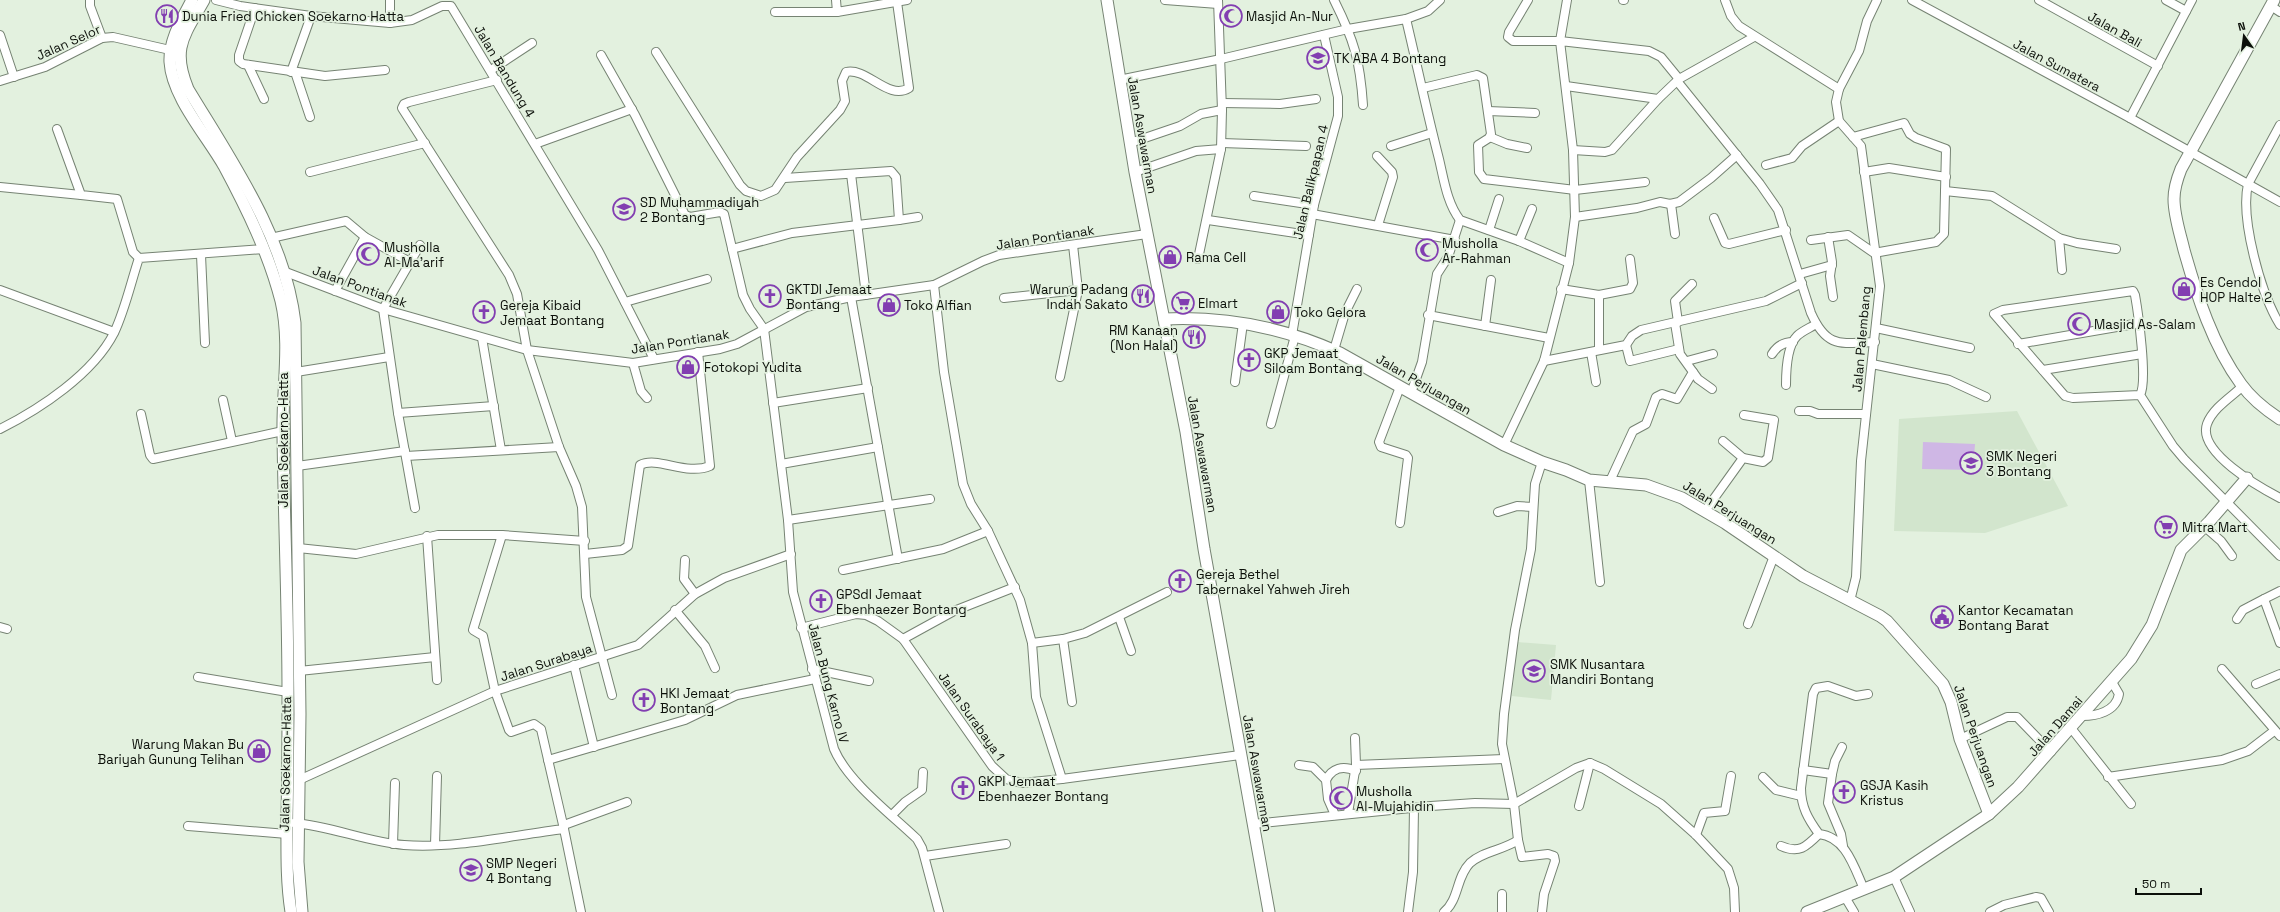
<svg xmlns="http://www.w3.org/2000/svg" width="2280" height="912" font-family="'Space Grotesk',sans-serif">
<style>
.built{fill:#d2e5cd}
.pitch{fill:#cfb7e5}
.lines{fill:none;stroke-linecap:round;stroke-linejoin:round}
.street-casing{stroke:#768373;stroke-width:10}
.secondary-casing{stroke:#768373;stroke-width:13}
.street{stroke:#fff;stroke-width:8}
.secondary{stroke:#fff;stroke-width:11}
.labels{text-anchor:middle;stroke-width:3.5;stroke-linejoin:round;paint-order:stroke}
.poi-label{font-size:13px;fill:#0c100a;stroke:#e3f1df;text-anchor:start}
.street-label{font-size:13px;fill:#0c100a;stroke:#e3f1df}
</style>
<rect width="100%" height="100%" fill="#e3f1df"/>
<g class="built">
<path d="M2017,411L2068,506L1985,533L1894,531L1899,419Z"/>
<path d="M1517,642L1556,645L1551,700L1512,696Z"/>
</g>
<path class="pitch" d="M1923,442L1975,444L1973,470L1922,469Z"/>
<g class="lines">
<g class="street-casing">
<g id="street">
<path d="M90,0V6L102,38"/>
<path d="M216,0L240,6L311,16L390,23L412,20L442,6H451L598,250L654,359"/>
<path d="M836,0L837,12L907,0"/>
<path d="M1165,0L1218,4"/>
<path d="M1334,0C1354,40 1360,60 1363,105"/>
<path d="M1528,0L1509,32L1508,37L1513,41H1560L1567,0"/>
<path d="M1623,0H1624"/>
<path d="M1725,0L1731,16L1739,26L1839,89"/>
<path d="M1912,0L2130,118L2280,202"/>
<path d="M2039,0L2158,66"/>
<path d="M2166,0L2186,11"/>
<path d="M2271,6L2280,12"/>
<path d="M255,8L239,55V61L243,64L325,76L385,70"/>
<path d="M775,12H837"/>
<path d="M1406,19C1417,65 1427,113 1439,159C1444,180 1447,203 1460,220L1519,241L1569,263"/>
<path d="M390,23V0"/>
<path d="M0,35L14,77"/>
<path d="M656,52L740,185L746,191L761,196L775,190L797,157L840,110L845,101L842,81L846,72C867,67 888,101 909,88L897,2"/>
<path d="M601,55L635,115L685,215L690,217L720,212L724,214L743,295L750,309L764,329L788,520L793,592L834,749C848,782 891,814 917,839L922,848L939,912"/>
<path d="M248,65L264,99"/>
<path d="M491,70L532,43"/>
<path d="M291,72L311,16"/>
<path d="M295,72L310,117"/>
<path d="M497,80L409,102L404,104L402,108L509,275L517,294L527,350L559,447L576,486L582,507L586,597L612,695"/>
<path d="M1119,80L1221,59L1348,29L1406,19L1428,11L1440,0"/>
<path d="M0,81L45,67L102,38L113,37L170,50"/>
<path d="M1677,81L1760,184L1778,210L1811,313C1827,349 1841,343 1875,342"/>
<path d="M1566,86L1658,99L1679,79L1754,37"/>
<path d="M1423,88L1477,75L1483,78L1491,134L1489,138L1478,145L1479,172L1484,179L1575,190L1645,182"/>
<path d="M1222,103L1280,104L1316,99"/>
<path d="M1488,111L1535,113"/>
<path d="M2130,118L2192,0"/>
<path d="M2280,125L2248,184C2240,219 2261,294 2280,325"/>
<path d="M57,129L81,195L117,199L133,252L139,258"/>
<path d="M1490,137L1507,144L1527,148"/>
<path d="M1130,143L1180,126L1201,114L1222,110"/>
<path d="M1222,143L1306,146"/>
<path d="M535,144L632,109"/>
<path d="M1391,146L1432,133"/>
<path d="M1573,150L1605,152L1612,150L1658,99"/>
<path d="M1377,156L1392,172L1393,177L1378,225"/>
<path d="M1766,165L1792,158L1802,146L1839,121"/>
<path d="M310,172L425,143"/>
<path d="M1135,172L1196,151L1221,149"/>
<path d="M1864,172L1889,168L1946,177"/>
<path d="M851,174L866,295"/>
<path d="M0,187L81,195"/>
<path d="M1945,191L1992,196L2059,238L2077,243L2116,249"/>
<path d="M1254,196L1314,205"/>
<path d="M1671,204L1675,234"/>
<path d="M1312,214L1455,240"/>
<path d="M1575,217L1637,208L1660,202L1670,204L1679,202L1711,178L1737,155"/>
<path d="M1714,218L1725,243L1729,244L1786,230"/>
<path d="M899,220L918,217"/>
<path d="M1208,220L1309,235"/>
<path d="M1489,230L1499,199"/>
<path d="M1828,237L1832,262L1830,276L1833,297"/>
<path d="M271,238L346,221L365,237L410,262"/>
<path d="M2059,238L2062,270"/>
<path d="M1811,240L1848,235L1874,253L1936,242L1944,234L1946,149L1916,138L1910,134L1904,123L1853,137"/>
<path d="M1519,241L1532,209"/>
<path d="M732,249L792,233L899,220L896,177L891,171L785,178"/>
<path d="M201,255L205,343"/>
<path d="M1198,259L1221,149L1222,110L1218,0"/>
<path d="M283,271L383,309L527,350L633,363L720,349L737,344L806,307L851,297L934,285L983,261L999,255L1147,234"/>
<path d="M1800,274L1832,265"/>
<path d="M934,285L944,372L963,484L971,504L988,531L1020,600L1032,643L1036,697L1062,779"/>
<path d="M1561,289L1599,295L1630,289L1633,283L1630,259"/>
<path d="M0,290L114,332"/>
<path d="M335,291L365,237"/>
<path d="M851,297L898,559"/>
<path d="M1004,298L1078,290"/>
<path d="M625,302L707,279"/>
<path d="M1428,315L1549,338"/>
<path d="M1678,322L1675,301L1692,284"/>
<path d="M1485,326L1491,280"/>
<path d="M1876,328L1970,348"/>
<path d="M1292,335L1314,205L1338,116V97L1324,35"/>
<path d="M482,338L501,450"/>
<path d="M2018,344L2140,323"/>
<path d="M1626,345L1630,361L1679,349"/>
<path d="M1334,350L1345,313L1357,289"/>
<path d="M1599,350V295"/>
<path d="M1591,352L1596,382"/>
<path d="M1772,354C1777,346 1784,342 1793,342"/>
<path d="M1544,361L1626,345L1632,336L1641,330L1766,301L1802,283"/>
<path d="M1687,361L1713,354"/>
<path d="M633,363L641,391L647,398"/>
<path d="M1872,364L1949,380L1986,397"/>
<path d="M2043,370L2142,354"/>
<path d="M296,372L389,357"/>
<path d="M1693,372L1698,379L1712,389"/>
<path d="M1060,377L1078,290L1073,245"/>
<path d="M1235,382L1243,323"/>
<path d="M1786,385C1786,372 1787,346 1797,336C1802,331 1810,328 1816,324"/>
<path d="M2243,386C2231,397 2213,408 2207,424C2197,452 2259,487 2280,498"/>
<path d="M1411,393L1422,362L1437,274L1448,257L1460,220"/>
<path d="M2140,395C2148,382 2138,312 2135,295L2133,291L2003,310L1994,314L2065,396L2073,398L2140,395L2173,446L2184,459L2280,556"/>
<path d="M223,400L232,441"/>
<path d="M773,403L868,388"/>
<path d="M1799,411H1810L1818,414H1866"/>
<path d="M398,413L494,406"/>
<path d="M141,414L150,455L153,459L283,431"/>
<path d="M1271,424L1295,336"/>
<path d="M0,429C40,409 93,374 114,333C125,310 131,282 139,258L264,249"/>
<path d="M1723,441L1743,458"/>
<path d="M1504,445L1544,361L1569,263L1575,217L1573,150L1560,41L1649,51L1661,57L1679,79"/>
<path d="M406,456L559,447"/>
<path d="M781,464L878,447"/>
<path d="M297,466L405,451"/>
<path d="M1589,480L1600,582"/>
<path d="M1610,481L1633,431L1646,424L1656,397L1662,394L1677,399L1693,372L1680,354L1675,323"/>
<path d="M415,508L398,413L383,309L420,245"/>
<path d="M1705,511L1743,458L1763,462L1768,458L1774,420L1744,415"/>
<path d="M1498,512L1517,506L1533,507"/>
<path d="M788,520L930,499"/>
<path d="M1400,523L1408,458L1406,455L1381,447L1379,442L1400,387"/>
<path d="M2205,527L2221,541L2232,556"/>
<path d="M427,536L437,680"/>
<path d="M298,548L356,554L438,535H502L585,541"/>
<path d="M585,554L622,550L628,546L640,465C658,456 686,476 710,466L698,352"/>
<path d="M685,560L684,579L695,594"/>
<path d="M843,570L943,549L988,531"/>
<path d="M2280,591L2264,599L2280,643"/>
<path d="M1850,601L1856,577L1861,461L1880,286L1861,146L1839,121L1836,102L1839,89L1859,51L1867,21L1877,0"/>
<path d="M675,610L705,646L715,668"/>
<path d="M1119,617L1131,651"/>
<path d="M2237,619L2243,610L2264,599"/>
<path d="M1748,624L1774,556"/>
<path d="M0,627L7,629"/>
<path d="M801,628L856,614L866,615L878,621L903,639L992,766L1006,779L1022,783L1062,779L1240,755"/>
<path d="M903,639L954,611L1015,587"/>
<path d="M1063,639L1072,702"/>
<path d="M1032,643L1063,639L1085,633L1167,592"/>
<path d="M574,665L594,747"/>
<path d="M812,669L869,681"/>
<path d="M2222,669L2280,736"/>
<path d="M299,671L435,657"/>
<path d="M198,677L288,692"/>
<path d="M2256,684L2280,674"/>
<path d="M2082,716C2096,716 2116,712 2119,694L2112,682"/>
<path d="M2071,728L2131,804"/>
<path d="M1355,738L1356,765"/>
<path d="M1960,739L2007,717H2017L2051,752"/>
<path d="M548,760L685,720L737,695L815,679"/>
<path d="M1299,765L1313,767L1326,780L1328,799L1335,815"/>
<path d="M1803,770L1832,774L1835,761L1842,747"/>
<path d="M1832,774L1828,803L1841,834L1843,846"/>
<path d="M1763,777L1776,790L1801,796"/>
<path d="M2108,777L2222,760L2248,751L2274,731"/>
<path d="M299,780L495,691L638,645L695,594L724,578L791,554"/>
<path d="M1326,780C1332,768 1343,765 1356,771"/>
<path d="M1579,806L1590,763"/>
<path d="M1348,813L1356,765L1504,759"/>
<path d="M892,815L905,802L922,790L923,772"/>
<path d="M294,823C331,826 367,842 404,845C455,849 513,835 564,829L541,729L534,724L511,732L509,730L495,691L483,636L473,630L502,535"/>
<path d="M1253,824L1431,806L1475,803L1514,804L1576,768L1590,763L1604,769L1661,804L1696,835L1728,869L1734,888L1735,912"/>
<path d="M564,825L627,802"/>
<path d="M188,826L287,834"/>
<path d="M564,829L581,912"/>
<path d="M1696,835L1704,813L1725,811L1731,776"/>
<path d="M1518,840L1522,857L1548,854L1554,856L1555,861L1544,894L1542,912"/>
<path d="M393,844L395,783"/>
<path d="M435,845L437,776"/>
<path d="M1781,846C1799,854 1806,847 1819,834"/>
<path d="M925,856L1006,844"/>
<path d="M1894,877L1910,912"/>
<path d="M1864,889C1854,867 1846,837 1819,834C1808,819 1801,807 1801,788L1813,694L1816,688L1828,686L1856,696L1868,694"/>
<path d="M1845,897L1854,912"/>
<path d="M1408,912L1413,872L1414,808"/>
<path d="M1444,912C1459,900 1456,877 1470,863C1483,851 1504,850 1518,840L1514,804L1502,744L1504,714L1515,630L1531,549L1535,484L1542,462"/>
<path d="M1502,912V894"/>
<path d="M1990,912L2004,905L2036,897L2041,898L2049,912"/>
</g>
</g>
<g class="secondary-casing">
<g id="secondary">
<path d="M192,0C182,19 169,40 170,62C172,97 207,136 224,166C247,209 269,254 281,301C291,343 282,390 283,433C284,520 288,607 288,694C288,735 288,776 287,817C287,849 286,880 291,912"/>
<path d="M204,0C184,36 171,48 188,89C232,162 285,237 295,323L300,714L298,862L302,912"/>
<path d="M1107,0L1135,172L1186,432L1204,549L1269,912"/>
<path d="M2274,0L2181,169C2177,179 2174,188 2174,199C2174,216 2180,233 2184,250C2197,296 2213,346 2241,384C2251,398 2266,410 2280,419"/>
<path d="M1164,319C1225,316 1285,328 1340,353L1504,445L1542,462L1566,470L1589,480L1646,485L1682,498L1725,523L1803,576L1880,616L1887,621L1943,684L1951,702L1960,739L1989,814"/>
<path d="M1807,912L1894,877L1989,814L2018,787L2131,659L2152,625L2181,550L2209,522L2247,478"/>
</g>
</g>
<use href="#street" class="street"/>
<use href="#secondary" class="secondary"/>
</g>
<defs>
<g id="restaurant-ring" transform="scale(1.15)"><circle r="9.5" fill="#e3f1df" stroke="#823eb1" stroke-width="1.5"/><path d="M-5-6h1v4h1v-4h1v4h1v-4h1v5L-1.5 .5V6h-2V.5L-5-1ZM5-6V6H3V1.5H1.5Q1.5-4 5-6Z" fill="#823eb1"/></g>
<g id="mosque-ring" transform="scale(1.15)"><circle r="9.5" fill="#e3f1df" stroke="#823eb1" stroke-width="1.5"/><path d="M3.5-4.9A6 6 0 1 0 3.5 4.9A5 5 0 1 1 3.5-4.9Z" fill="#823eb1"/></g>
<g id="school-ring" transform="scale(1.15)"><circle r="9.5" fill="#e3f1df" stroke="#823eb1" stroke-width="1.5"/><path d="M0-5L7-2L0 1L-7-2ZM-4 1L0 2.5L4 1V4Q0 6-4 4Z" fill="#823eb1"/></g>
<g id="shop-ring" transform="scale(1.15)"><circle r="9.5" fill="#e3f1df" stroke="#823eb1" stroke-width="1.5"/><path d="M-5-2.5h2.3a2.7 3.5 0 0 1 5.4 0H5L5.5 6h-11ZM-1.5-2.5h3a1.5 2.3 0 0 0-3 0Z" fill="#823eb1"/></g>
<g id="church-ring" transform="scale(1.15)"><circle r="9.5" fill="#e3f1df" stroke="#823eb1" stroke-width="1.5"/><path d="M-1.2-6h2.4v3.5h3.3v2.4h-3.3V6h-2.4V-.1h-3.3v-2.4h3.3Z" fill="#823eb1"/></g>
<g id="supermarket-ring" transform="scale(1.15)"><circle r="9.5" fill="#e3f1df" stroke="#823eb1" stroke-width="1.5"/><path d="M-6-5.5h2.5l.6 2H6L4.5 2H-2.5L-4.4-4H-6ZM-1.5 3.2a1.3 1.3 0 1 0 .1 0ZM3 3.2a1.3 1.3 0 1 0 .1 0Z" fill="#823eb1"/></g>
<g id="civic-ring" transform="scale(1.15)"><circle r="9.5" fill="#e3f1df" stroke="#823eb1" stroke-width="1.5"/><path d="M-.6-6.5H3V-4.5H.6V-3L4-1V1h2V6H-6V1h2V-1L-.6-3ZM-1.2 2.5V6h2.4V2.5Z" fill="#823eb1"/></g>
</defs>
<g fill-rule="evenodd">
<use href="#restaurant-ring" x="167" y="16"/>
<use href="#mosque-ring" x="1231" y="16"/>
<use href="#school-ring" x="1318" y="58"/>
<use href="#school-ring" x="624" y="209"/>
<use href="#mosque-ring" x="1427" y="250"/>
<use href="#mosque-ring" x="368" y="254"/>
<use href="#shop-ring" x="1170" y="257"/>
<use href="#shop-ring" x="2184" y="289"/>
<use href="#church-ring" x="770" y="296"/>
<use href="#restaurant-ring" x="1143" y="296"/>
<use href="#supermarket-ring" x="1183" y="303"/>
<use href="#shop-ring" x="889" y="305"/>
<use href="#church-ring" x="484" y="312"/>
<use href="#shop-ring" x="1278" y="312"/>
<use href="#mosque-ring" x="2079" y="324"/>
<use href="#restaurant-ring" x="1194" y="337"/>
<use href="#church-ring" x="1249" y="360"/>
<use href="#shop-ring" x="688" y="367"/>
<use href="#school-ring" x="1971" y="463"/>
<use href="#supermarket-ring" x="2166" y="527"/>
<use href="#church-ring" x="1180" y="581"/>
<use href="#church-ring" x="821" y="601"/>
<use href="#civic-ring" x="1942" y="617"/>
<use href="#school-ring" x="1534" y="671"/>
<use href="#church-ring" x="644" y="700"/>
<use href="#shop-ring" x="259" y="751"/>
<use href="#church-ring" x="963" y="788"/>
<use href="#church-ring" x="1844" y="792"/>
<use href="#mosque-ring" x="1341" y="798"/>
<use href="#school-ring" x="471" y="870"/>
</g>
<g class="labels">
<g class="poi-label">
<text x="182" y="21">Dunia Fried Chicken Soekarno Hatta</text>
<text x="1246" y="21">Masjid An-Nur</text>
<text x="1334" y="63">TK ABA 4 Bontang</text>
<text x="640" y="207">SD Muhammadiyah<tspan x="640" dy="15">2 Bontang</tspan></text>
<text x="1442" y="248">Musholla<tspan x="1442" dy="15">Ar-Rahman</tspan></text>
<text x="384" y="252">Musholla<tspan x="384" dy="15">Al-Ma'arif</tspan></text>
<text x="1186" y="262">Rama Cell</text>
<text x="2200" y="287">Es Cendol<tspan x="2200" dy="15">HOP Halte 2</tspan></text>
<text x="786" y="294">GKTDI Jemaat<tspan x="786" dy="15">Bontang</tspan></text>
<text x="1128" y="294" text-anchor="end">Warung Padang<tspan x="1128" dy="15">Indah Sakato</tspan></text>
<text x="1198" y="308">Elmart</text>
<text x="500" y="310">Gereja Kibaid<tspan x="500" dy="15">Jemaat Bontang</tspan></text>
<text x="904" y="310">Toko Alfian</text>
<text x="1294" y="317">Toko Gelora</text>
<text x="2094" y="329">Masjid As-Salam</text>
<text x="1178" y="335" text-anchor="end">RM Kanaan<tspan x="1178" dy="15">(Non Halal)</tspan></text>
<text x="1264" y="358">GKP Jemaat<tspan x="1264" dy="15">Siloam Bontang</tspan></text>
<text x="704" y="372">Fotokopi Yudita</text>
<text x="1986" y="461">SMK Negeri<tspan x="1986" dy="15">3 Bontang</tspan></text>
<text x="2182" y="532">Mitra Mart</text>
<text x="1196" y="579">Gereja Bethel<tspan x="1196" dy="15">Tabernakel Yahweh Jireh</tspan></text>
<text x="836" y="599">GPSdI Jemaat<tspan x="836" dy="15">Ebenhaezer Bontang</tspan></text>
<text x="1958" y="615">Kantor Kecamatan<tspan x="1958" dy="15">Bontang Barat</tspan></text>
<text x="1550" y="669">SMK Nusantara<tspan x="1550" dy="15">Mandiri Bontang</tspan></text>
<text x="660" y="698">HKI Jemaat<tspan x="660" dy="15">Bontang</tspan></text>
<text x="244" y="749" text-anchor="end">Warung Makan Bu<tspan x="244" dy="15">Bariyah Gunung Telihan</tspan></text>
<text x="978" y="786">GKPI Jemaat<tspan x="978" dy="15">Ebenhaezer Bontang</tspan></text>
<text x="1860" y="790">GSJA Kasih<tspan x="1860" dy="15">Kristus</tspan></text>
<text x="1356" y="796">Musholla<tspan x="1356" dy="15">Al-Mujahidin</tspan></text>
<text x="486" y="868">SMP Negeri<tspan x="486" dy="15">4 Bontang</tspan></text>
</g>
<g class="street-label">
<text transform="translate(2115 29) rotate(29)" y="5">Jalan Bali</text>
<text transform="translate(68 42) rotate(-24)" y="5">Jalan Selor</text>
<text transform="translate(2057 65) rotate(28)" y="5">Jalan Sumatera</text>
<text transform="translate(505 71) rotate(59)" y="5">Jalan Bandung 4</text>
<text transform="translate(1143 135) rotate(80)" y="5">Jalan Aswawarman</text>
<text transform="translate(1310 182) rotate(-77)" y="5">Jalan Balikpapan 4</text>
<text transform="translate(1045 237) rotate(-9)" y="5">Jalan Pontianak</text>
<text transform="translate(360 286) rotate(20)" y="5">Jalan Pontianak</text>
<text transform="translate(1861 339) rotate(-85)" y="5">Jalan Palembang</text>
<text transform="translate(680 341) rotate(-9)" y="5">Jalan Pontianak</text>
<text transform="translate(1424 384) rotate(30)" y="5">Jalan Perjuangan</text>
<text transform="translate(283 440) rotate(-90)" y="5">Jalan Soekarno-Hatta</text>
<text transform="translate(1203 454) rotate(80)" y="5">Jalan Aswawarman</text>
<text transform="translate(1730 512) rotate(32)" y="5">Jalan Perjuangan</text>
<text transform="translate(546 662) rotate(-18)" y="5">Jalan Surabaya</text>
<text transform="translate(829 683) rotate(75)" y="5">Jalan Bung Karno IV</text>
<text transform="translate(972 716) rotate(55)" y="5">Jalan Surabaya 1</text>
<text transform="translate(2055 726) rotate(-49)" y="5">Jalan Damai</text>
<text transform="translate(1976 736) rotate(71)" y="5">Jalan Perjuangan</text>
<text transform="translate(285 764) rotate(-89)" y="5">Jalan Soekarno-Hatta</text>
<text transform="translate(1258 773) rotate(80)" y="5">Jalan Aswawarman</text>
</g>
</g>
<g transform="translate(2244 36) rotate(346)" stroke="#e3f1df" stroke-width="3" paint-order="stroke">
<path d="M0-3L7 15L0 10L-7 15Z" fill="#0c100a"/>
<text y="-6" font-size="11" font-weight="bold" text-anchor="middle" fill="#0c100a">N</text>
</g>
<path d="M2136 888v6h65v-6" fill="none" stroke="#0c100a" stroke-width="2"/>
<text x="2142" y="888" font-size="12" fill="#0c100a" stroke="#e3f1df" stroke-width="3" paint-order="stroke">50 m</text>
</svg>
